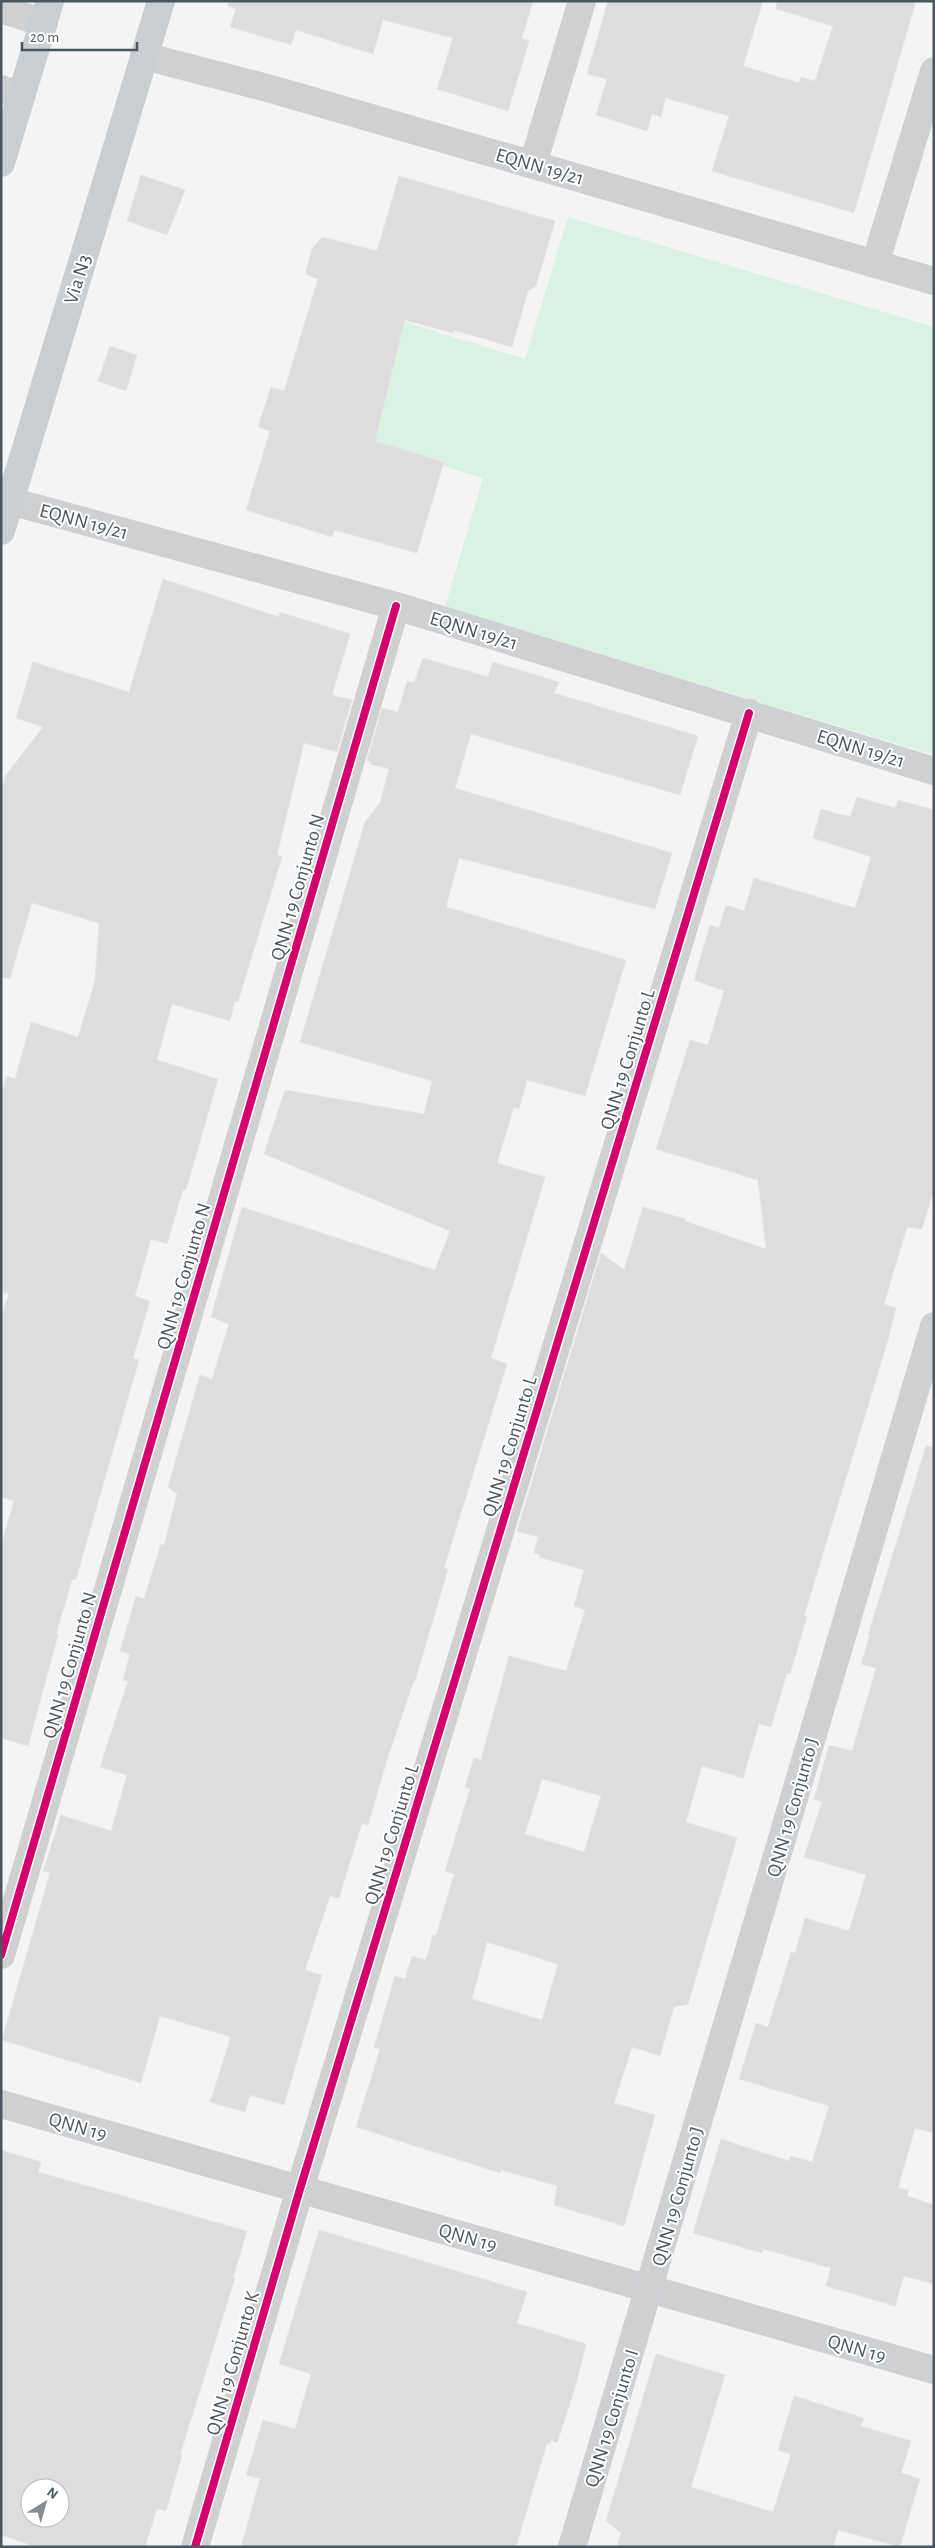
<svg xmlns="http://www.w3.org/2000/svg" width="935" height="2548" font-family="'Alegreya Sans',sans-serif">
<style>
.green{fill:#d9f2e3}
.building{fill:#ddddde;stroke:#e5e6e7;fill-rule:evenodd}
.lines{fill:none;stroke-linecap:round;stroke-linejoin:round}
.minor{stroke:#ced0d2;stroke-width:28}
.major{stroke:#caced1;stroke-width:28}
.cycleway-casing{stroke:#fff;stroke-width:11}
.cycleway{stroke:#d6006c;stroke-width:8}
.labels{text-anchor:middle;stroke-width:4;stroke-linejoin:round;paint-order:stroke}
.street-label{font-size:20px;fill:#4a5661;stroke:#fff}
</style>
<rect width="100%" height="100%" fill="#f4f4f4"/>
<path class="green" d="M568,217L934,327V755L445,607L483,478L368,444L405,322L525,359Z"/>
<g class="building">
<path d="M228,1H533L522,38L529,41L508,111L437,89L453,38L383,20L373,54L296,30L291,45L230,27L236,9L228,6Z"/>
<path d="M608,1H763L743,66L799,83L801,77L815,81L833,26L776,9L777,1H916L854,213L712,171L729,116L666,98L661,117L652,114L647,131L596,115L607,79L587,74Z"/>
<path d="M141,175L185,190L167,235L127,221Z"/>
<path d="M399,176L555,221L536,286L528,291L512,347L454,330L453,333L405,320L375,441L444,462L417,553L334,530L332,537L246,510L270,431L258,427L271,387L284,391L318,279L305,274L312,249L322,237L377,251Z"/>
<path d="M110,346L137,355L126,391L98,381Z"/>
<path d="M163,579L279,617L280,612L350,634L332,695L352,700L337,752L304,743L277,855L282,857L238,1002L235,1001L230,1021L172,1004L157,1060L218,1079L186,1190L183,1189L167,1244L151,1239L135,1296L150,1301L133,1358L139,1360L76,1579L72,1580L56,1634L58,1635L28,1746L1,1738V1545L14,1501L1,1497V1316L9,1294L1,1292V1095L7,1076L15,1079L31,1022L78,1037L95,981L99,923L32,903L10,978L1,977V790L6,775L43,727L16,718L33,662L129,692Z"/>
<path d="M423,658L488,677L493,662L559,682L554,693L698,736L680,795L471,734L455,788L672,853L655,909L459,858L446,907L626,960L585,1096L527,1080L519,1109L514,1107L497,1163L545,1177L491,1358L507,1364L444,1568L448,1569L415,1681L414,1680L387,1760L368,1825L362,1823L339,1898L330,1896L305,1970L322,1975L284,2105L250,2095L245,2112L210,2102L231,2037L160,2016L141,2083L2,2040L50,1873L43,1871L61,1815L111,1831L127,1775L100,1767L128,1681L123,1680L130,1654L120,1651L136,1596L144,1599L161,1544L164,1545L177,1494L168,1487L200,1375L212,1379L229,1324L211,1317L242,1207L435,1270L450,1231L264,1154L285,1090L424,1114L432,1081L300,1042L365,822L380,803L389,769L370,764L371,762L367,760L382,708L398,712L407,681L414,683Z"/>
<path d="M857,797L895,808L898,800L934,810V1189L922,1229L907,1227L884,1304L896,1308L888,1340L804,1616H807L790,1674L787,1673L771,1727L759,1724L743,1778L702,1766L686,1822L737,1838L688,2004L674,2007L660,2056L632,2047L614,2103L655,2115L624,2226L554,2205L557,2186L501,2170L500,2173L356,2127L380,2049L374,2047L395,1976L405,1979L412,1956L426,1960L433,1935L436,1936L454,1874L445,1871L470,1789L465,1787L474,1758L481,1760L509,1656L566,1671L585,1610L574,1606L584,1570L539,1557L540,1555L534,1553L538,1537L517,1531L601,1253L624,1270L643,1207L685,1219V1221L766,1249L758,1180L656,1149L690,1040L708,1045L724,991L694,980L710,925L719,928L726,905L744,911L754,878L855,908L871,857L813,838L821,809L850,817ZM542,1779L601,1796L584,1852L525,1834ZM487,1942L558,1964L542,2020L472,1999Z"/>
<path d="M926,1446L934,1447V2133L915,2128L898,2188L909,2190L907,2196L934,2205V2284L904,2276L895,2306L826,2286L831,2268L763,2249L762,2253L693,2233L721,2139L789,2161L791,2156L812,2162L829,2106L739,2079L756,2023L768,2027L791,1952L795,1953L805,1918L849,1931L866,1875L804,1857L822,1802L814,1799L829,1745L852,1751L876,1668L861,1664L870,1635H868Z"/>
<path d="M1,2150L41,2162L38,2172L247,2231L233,2278H235L180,2455H182L166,2511L157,2509L145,2547H36L1,2535ZM30,2488H60V2518H30Z"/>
<path d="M319,2230L527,2292L517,2323L586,2344L575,2388L557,2443L551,2440L550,2444L547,2443L516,2547H241L260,2479L246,2475L263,2420L295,2429L311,2374L279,2364Z"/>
<path d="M656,2354L725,2375L691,2487L773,2512L791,2454L778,2450L794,2396L864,2418L861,2426L911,2441L901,2473L920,2479L900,2547L838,2530L833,2547H617L621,2533L606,2521Z"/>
</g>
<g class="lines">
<g class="minor">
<path d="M1,9L44,23"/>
<path d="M144,56L271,89L934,281"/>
<path d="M1,89L21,96"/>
<path d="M533,164L582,1"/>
<path d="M875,264L934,71"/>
<path d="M10,501L396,606L934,771"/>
<path d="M1,1955L396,606"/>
<path d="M1,2104L934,2370"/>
<path d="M195,2547L300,2189L749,713"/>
<path d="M572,2547L934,1326"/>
</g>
<g class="major">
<path d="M1,163L50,1"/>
<path d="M1,531L161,1"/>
</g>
<g class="cycleway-casing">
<g id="cycleway">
<path d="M1,1955L396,606"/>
<path d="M195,2547L300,2189L749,713"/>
</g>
</g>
<use href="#cycleway" class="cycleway"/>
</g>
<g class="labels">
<g class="street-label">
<text transform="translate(540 166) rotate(16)" y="7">EQNN 19/21</text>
<text transform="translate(77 279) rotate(-73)" y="7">Via N3</text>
<text transform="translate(84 521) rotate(15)" y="7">EQNN 19/21</text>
<text transform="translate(474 630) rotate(17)" y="7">EQNN 19/21</text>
<text transform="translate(861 748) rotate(17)" y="7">EQNN 19/21</text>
<text transform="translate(297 887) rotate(-74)" y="7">QNN 19 Conjunto N</text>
<text transform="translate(627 1059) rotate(-73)" y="7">QNN 19 Conjunto L</text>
<text transform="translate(183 1276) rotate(-74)" y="7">QNN 19 Conjunto N</text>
<text transform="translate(509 1446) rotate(-73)" y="7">QNN 19 Conjunto L</text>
<text transform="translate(69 1665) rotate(-74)" y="7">QNN 19 Conjunto N</text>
<text transform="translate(792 1807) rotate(-74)" y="7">QNN 19 Conjunto J</text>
<text transform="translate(391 1834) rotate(-73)" y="7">QNN 19 Conjunto L</text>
<text transform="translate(78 2126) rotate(16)" y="7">QNN 19</text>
<text transform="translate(677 2196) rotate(-74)" y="7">QNN 19 Conjunto J</text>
<text transform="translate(468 2237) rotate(16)" y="7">QNN 19</text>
<text transform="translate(857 2348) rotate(16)" y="7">QNN 19</text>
<text transform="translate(232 2363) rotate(-74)" y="7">QNN 19 Conjunto K</text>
<text transform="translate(611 2418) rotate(-73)" y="7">QNN 19 Conjunto I</text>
</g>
</g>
<rect width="935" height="2548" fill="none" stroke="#4a5661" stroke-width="5"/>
<g transform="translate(45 2503) rotate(37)"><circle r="24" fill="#ffffff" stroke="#b7bbc0"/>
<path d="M0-4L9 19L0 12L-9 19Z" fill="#868d94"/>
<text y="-8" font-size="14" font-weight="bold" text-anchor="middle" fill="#4a5661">N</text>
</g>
<path d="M22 42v8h115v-8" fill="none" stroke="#4a5661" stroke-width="2.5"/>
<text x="30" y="42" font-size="15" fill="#4a5661" stroke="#ffffff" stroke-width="4" paint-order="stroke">20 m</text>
</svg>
